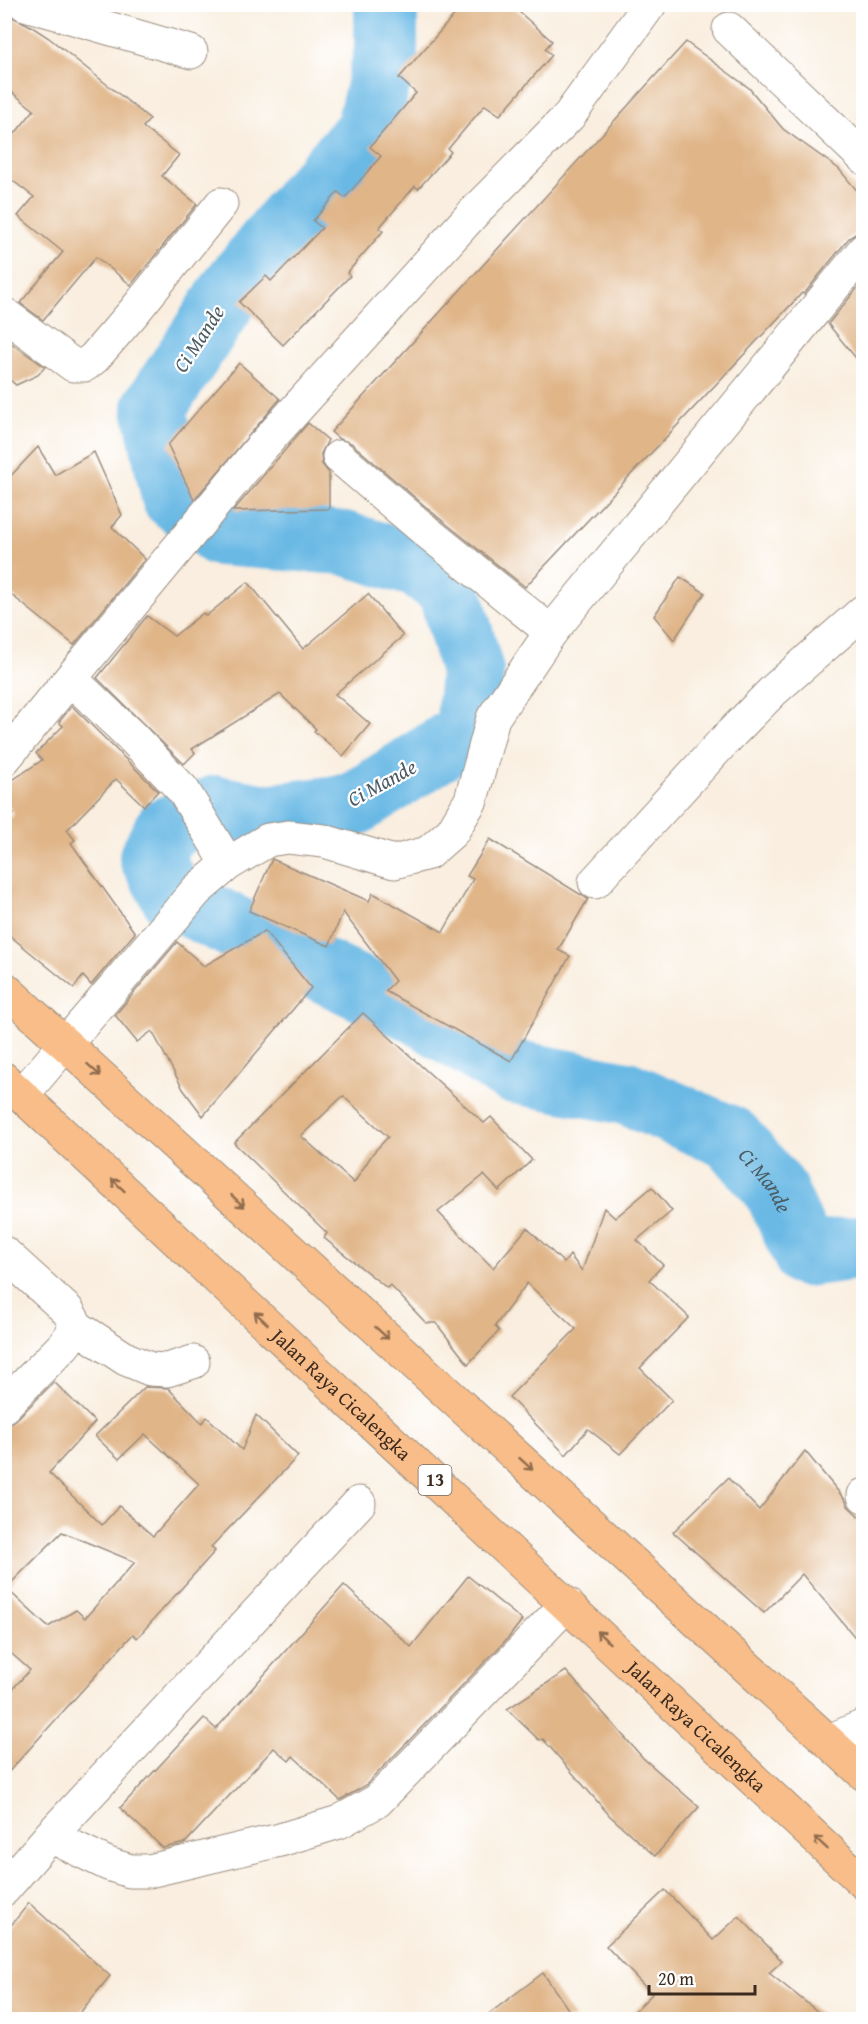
<svg xmlns="http://www.w3.org/2000/svg" width="868" height="2024" font-family="'Gentium Book Plus',serif">
<style>
.lines{fill:none;stroke-linecap:round;stroke-linejoin:round}
.river{stroke:#6bb9e5;stroke-width:64}
.building{fill:#e0b588;fill-rule:evenodd}
.minor-casing{stroke:#9a8c7e;stroke-width:35}
.highway-casing{stroke:#9a8c7e;stroke-width:35}
.minor{stroke:#fff;stroke-width:33}
.highway{stroke:#f8bd88;stroke-width:33}
.oneway{stroke:#906c4e}
.labels{text-anchor:middle;stroke-width:4.5;stroke-linejoin:round;paint-order:stroke}
.shield{fill:#fff;stroke:#766a62;stroke-width:1.5}
.shield-label{font-size:18px;font-weight:bold;fill:#3b2a1e}
.street-label{font-size:20px;fill:#3b2a1e;stroke:#fff}
.water-label{font-size:21px;font-style:italic;fill:#4c5c64;stroke:#fff}
</style>
<rect width="100%" height="100%" fill="#fff"/>
<filter id="ink" filterUnits="userSpaceOnUse"><feTurbulence type="fractalNoise" baseFrequency=".0167" numOctaves="2"/><feDisplacementMap in="SourceGraphic" scale="12" xChannelSelector="R" yChannelSelector="G"/><feConvolveMatrix kernelMatrix="1 2 1 2 8 2 1 2 1" color-interpolation-filters="sRGB"/></filter>
<filter id="wash" filterUnits="userSpaceOnUse"><feTurbulence type="fractalNoise" baseFrequency=".008" numOctaves="4" result="noise"/><feDisplacementMap in="SourceGraphic" scale="24" xChannelSelector="R" yChannelSelector="G"/><feGaussianBlur stdDeviation="1.35" result="paint"/><feColorMatrix in="noise" values="0 0 0 0 0 0 0 0 0 0 0 0 0 0 0 0 0 1.4 0 .05"/><feComposite in="paint" operator="in"/></filter>
<g filter="url(#wash)">
<rect width="100%" height="100%" fill="#f9eedf"/>
<g class="lines">
<path class="river" id="s1" d="M386,4V52L367,130L297,209L235,285L154,408L173,497L219,534L344,543L420,567L449,589L472,671L467,732L353,805L267,816L216,807L166,829L151,857L173,897L334,976L372,994L414,1010L511,1071L626,1093L731,1138L775,1189L805,1255L864,1247"/>
</g>
<g id="blocks">
<g class="building">
<path d="M464,4H510L552,41L545,49L552,55L500,115L485,105L448,149L451,152L418,189L415,186L379,228L383,231L347,273L350,276L283,345L239,302L266,276L271,281L322,228L313,221L338,192L345,198L381,156L370,147L416,93L399,78Z"/>
<path d="M4,9L12,17L29,25L49,38L150,119L143,127L179,155L162,176L197,204L131,285L96,257L43,320L20,303L63,252L18,216L34,197L4,174V147L34,110L4,86Z"/>
<path d="M686,42L749,88L783,129L839,169L864,199V232L857,233L849,238L804,294L802,293L525,587L439,518L351,443L339,439L331,432Z"/>
<path d="M864,280V368L828,324Z"/>
<path d="M4,338L45,367L38,375L16,385L4,375Z"/>
<path d="M239,363L280,399L194,500L168,445Z"/>
<path d="M308,423L328,440L321,454L322,464L329,473V509L233,511Z"/>
<path d="M38,447L55,475L94,452L122,515L112,527L145,559L74,645L4,589V483Z"/>
<path d="M680,577L705,593L674,640L654,616Z"/>
<path d="M248,582L303,649L368,594L403,636L335,694L370,724L343,756L314,731L316,729L280,694L192,749L195,753L184,764L97,678L147,616L174,636L203,613L206,616Z"/>
<path d="M72,706L158,791L144,806L116,779L67,830L75,840L71,843L135,933L91,985L83,976L74,988L4,931V825L14,814L4,800V786L42,760L36,753L63,726L59,722Z"/>
<path d="M490,839L588,899L558,950L570,956L511,1061L385,991L395,981L343,912L329,946L249,911L272,859L369,901L373,893L443,932L473,879L467,876Z"/>
<path d="M265,931L311,988L203,1116L183,1089L152,1031L137,1042L115,1015L177,942L204,966Z"/>
<path d="M363,1013L484,1123L491,1117L532,1160L499,1191L484,1175L438,1212L493,1268L527,1228L564,1263L570,1255L582,1271L604,1208L615,1218L652,1187L672,1211L637,1240L663,1265L649,1280L689,1317L640,1368L672,1400L620,1454L588,1429L566,1455L509,1397L576,1329L527,1283L495,1326L499,1331L468,1364L436,1323H426L390,1285L387,1288L324,1238L327,1233L234,1143ZM343,1096L388,1137L373,1153L354,1183L301,1136Z"/>
<path d="M54,1382L95,1422L49,1473L102,1525L119,1506L153,1536L199,1484L145,1434L119,1459L95,1436L145,1387L168,1388L202,1423L207,1417L242,1450L256,1415L298,1456L211,1547L215,1551L137,1638L133,1634L4,1777V1698L30,1670L4,1647V1424H10L17,1419ZM62,1532L135,1562L85,1618L76,1610L48,1627L6,1588Z"/>
<path d="M805,1451L846,1501L848,1506L864,1521V1648L802,1574L764,1613L673,1532L728,1478L759,1510Z"/>
<path d="M468,1576L522,1620L509,1637L365,1786L340,1800L293,1756L289,1761L274,1748L185,1843L163,1848L120,1808L204,1718L216,1729L344,1585L411,1647Z"/>
<path d="M566,1671L643,1758L699,1807L655,1856L610,1816L543,1739L539,1740L507,1709Z"/>
<path d="M665,1890L713,1940L739,1916L782,1961L769,1973L827,2019H627L652,1994L606,1946Z"/>
<path d="M29,1903L110,1976L75,2019H4V1934Z"/>
<path d="M543,1973L575,2019H482Z"/>
</g>
</g>
</g>
<g filter="url(#ink)">
<use href="#blocks" fill-opacity="0" stroke="#9a8c7e" stroke-width="1.5"/>
<g class="lines">
<g class="minor-casing">
<g id="minor">
<path d="M25,4L191,52"/>
<path d="M729,29L864,158"/>
<path d="M4,314L73,365H85L94,358L133,313L221,204"/>
<path d="M339,457L427,532L551,632"/>
<path d="M71,679L130,735L183,790L228,864"/>
<path d="M4,759L260,449L478,208L569,116L650,4"/>
<path d="M595,882L723,742L774,690L864,611"/>
<path d="M22,1095L197,890L228,864L268,840L288,837L324,841L394,862L428,853L452,832L471,800L493,718L551,632L864,250"/>
<path d="M4,1253L68,1311L77,1327L126,1359L150,1369L167,1370L193,1362"/>
<path d="M4,1406L64,1345L77,1327"/>
<path d="M864,1495V1496"/>
<path d="M829,1741L864,1726"/>
<path d="M50,1836L108,1864L130,1871H149L280,1840L339,1822L377,1801L567,1604"/>
<path d="M4,1889L50,1836L359,1503"/>
</g>
</g>
<g class="highway-casing">
<g id="highway">
<path d="M4,988L864,1774"/>
<path id="s2" d="M4,1079L864,1883"/>
</g>
</g>
<use href="#minor" class="minor"/>
<use href="#highway" class="highway"/>
</g>
<defs><path id="oneway-shaft" d="M-6 0H5M1.5-3L5.5 0L1.5 3" fill="none" stroke-width="1.6" stroke-linecap="round" stroke-linejoin="round" transform="scale(1.5)"/></defs>
<g class="oneway">
<use href="#oneway-shaft" transform="translate(94 1070) rotate(42)"/>
<use href="#oneway-shaft" transform="translate(118 1185) rotate(-137)"/>
<use href="#oneway-shaft" transform="translate(238 1201) rotate(42)"/>
<use href="#oneway-shaft" transform="translate(261 1318) rotate(-137)"/>
<use href="#oneway-shaft" transform="translate(382 1333) rotate(42)"/>
<use href="#oneway-shaft" transform="translate(526 1464) rotate(42)"/>
<use href="#oneway-shaft" transform="translate(603 1637) rotate(-137)"/>
<use href="#oneway-shaft" transform="translate(821 1843) rotate(-137)"/>
</g>
</g>
<g class="labels">
<rect class="shield" x="418.5" y="1465" width="33" height="30" rx="4.5"/>
<g class="shield-label">
<text x="435" y="1486">13</text>
</g>
<g class="street-label">
<text dy="7" stroke="none"><textPath href="#s2" startOffset="462">Jalan Raya Cicalengka</textPath></text>
<text dy="7" stroke="none"><textPath href="#s2" startOffset="948">Jalan Raya Cicalengka</textPath></text>
</g>
<g class="water-label">
<text transform="translate(199 339) rotate(-57)" y="7">Ci Mande</text>
<text transform="translate(382 783) rotate(-29)" y="7">Ci Mande</text>
<text dy="7" stroke="none"><textPath href="#s1" startOffset="2090">Ci Mande</textPath></text>
</g>
</g>
<rect width="868" height="2024" fill="none" stroke="#fff" stroke-width="24"/>
<path d="M649 1985v9h106v-9" fill="none" stroke="#3b2a1e" stroke-width="3"/>
<text x="658" y="1985" font-size="18" fill="#3b2a1e" stroke="#ffffff" stroke-width="4.5" paint-order="stroke">20 m</text>
</svg>
